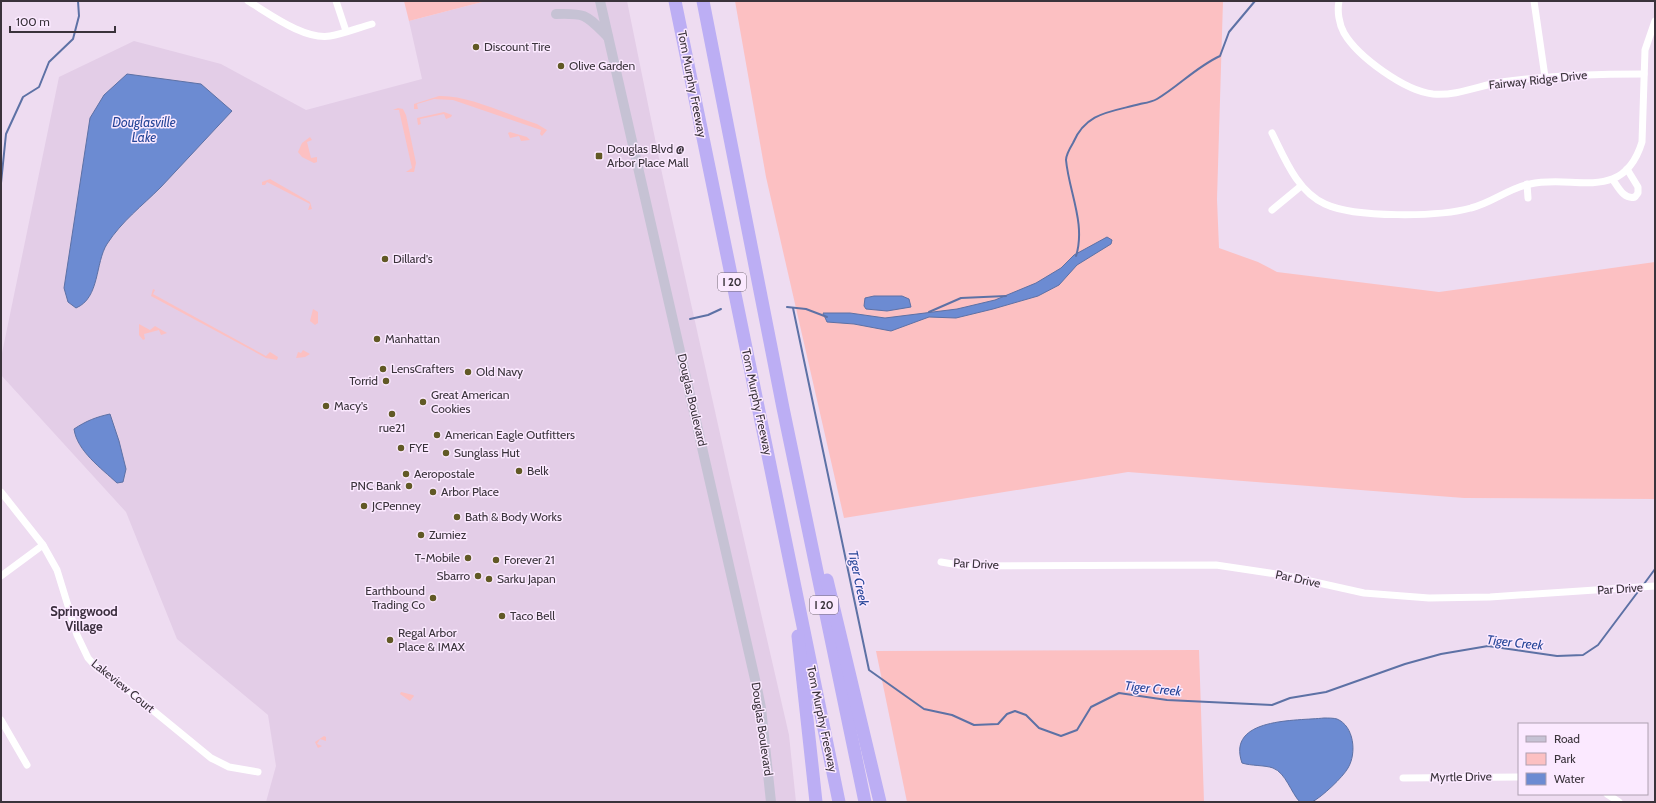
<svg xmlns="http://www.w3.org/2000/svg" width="1656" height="803" font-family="Cabin,sans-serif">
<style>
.built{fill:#e3cde7}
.green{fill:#fcc0c2}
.water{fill:#6c8bd2;stroke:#5d71a5}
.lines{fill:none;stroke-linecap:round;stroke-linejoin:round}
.stream{stroke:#5d71a5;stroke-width:2}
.street{stroke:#fff;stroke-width:7}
.secondary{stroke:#c6c2d4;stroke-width:10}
.highway{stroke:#bcaef4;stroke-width:13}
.poi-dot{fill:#615925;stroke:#fbe9ff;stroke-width:1.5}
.labels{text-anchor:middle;stroke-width:3;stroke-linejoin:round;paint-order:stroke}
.shield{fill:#fbe9ff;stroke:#746a76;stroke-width:1}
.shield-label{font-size:11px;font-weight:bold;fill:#3a333b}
.poi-label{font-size:12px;fill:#3a333b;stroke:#fbe9ff;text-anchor:start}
.street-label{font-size:12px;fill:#3a333b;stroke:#fbe9ff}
.water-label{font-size:13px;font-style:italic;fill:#254598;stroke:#fbe9ff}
.neighbourhood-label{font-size:13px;font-weight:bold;fill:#3b2e3e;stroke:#fbe9ff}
</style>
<rect width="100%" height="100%" fill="#eedcf1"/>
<path class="built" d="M486,1H627L663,178L729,474L789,735L796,802H266L276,766L268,715L177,639L126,512L1,375V358L59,77L134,41L221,64L306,110L422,79L409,21Z"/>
<g class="green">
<path d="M404,1H486L409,21Z"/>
<path d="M735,1H1223L1217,199L1219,248L1258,262L1277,272L1439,292L1655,262V499L1464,498L1128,472L844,518L766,177Z"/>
<path d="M439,96C468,95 509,115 537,124L547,130L542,136L540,134L541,130L453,100L434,99L417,104L418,109H414V104Z"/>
<path d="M398,108L403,109L406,115L416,163L414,172H406L412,168L399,110H393Z"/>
<path d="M444,112L452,115L451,117L446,119L444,114L420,119L421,124L418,125L417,118Z"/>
<path d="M510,132L527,137L530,140L521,141L519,136L510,138L508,133Z"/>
<path d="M310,137L312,140L307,142L311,158L317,157V162L314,163L302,157L298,152L302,143Z"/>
<path d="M270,179L310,202L312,209L308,210L310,204L267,182L265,185H262V182Z"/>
<path d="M153,289L155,290L153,294L266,356L270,352L278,357L277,360L266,358L151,296Z"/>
<path d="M313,309L318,312V323L315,325L310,321Z"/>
<path d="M139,324L150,330L155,326L167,333L161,335L159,330L144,334L145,339L143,340L139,335Z"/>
<path d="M303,350L310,354L305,357L296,358L298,352L301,353Z"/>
<path d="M1199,650L1204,802H907L876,651Z"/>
<path d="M401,692L413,695L414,696L410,701L400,694Z"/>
<path d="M324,736L326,737V741L320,739L317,744L322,746L318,748L315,742Z"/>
</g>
<g class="water">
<path d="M127,74L201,84L232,111C208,136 185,162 161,187C142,206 122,221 107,244C95,263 100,298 76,308L68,302L64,288L90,118L104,95Z"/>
<path d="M1107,237L1112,240L1111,244L1077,265L1059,285L1038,296L993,309L956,318L929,317L891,331L854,324L827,322L823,313H850L885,318L957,309L995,300L1036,283L1061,268L1074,255Z"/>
<path d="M874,296H902L909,299L911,307L887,311L866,309L864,306L865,298Z"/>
<path d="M110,414L119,441L126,469L123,482L117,483C101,468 77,451 74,429C86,421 96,417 110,414Z"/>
<path d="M1324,718C1328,718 1334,718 1337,719C1354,726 1357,753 1348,768C1343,777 1322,797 1312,802C1309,803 1304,802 1300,802C1291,793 1286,773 1273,768C1265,765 1251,766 1242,763C1226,717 1297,721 1324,718Z"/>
</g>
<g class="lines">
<g class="stream">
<path d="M1,183L6,134L23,97L39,87L49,62L73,39L79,16L78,1"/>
<path d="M1076,256C1086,224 1069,192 1066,160C1066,155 1070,148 1073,143C1086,112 1111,112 1140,104C1145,103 1152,102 1157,99C1179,86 1196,67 1220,56L1229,32L1255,1"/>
<path d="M787,307L806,309L827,317"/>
<path d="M793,308L869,670L924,709L952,715L974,725L998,724L1007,714L1015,711L1026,715L1039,728L1061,736L1077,730L1091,707L1119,693L1167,700L1272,705L1290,698L1326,692L1405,664L1441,654L1488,646L1557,656L1583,655L1598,645L1640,589"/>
<path d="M929,312L961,298L1006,296"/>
<path d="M690,319L708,315L721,309"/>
<path d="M1644,584L1655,569"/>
</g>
<g class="street">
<path d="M248,1C270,14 304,40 330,36C343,34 358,28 372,24"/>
<path d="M336,1L346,31"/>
<path d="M1339,1C1337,11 1339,24 1344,33C1358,57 1405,91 1433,94C1457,96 1478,86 1501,82C1549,75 1596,74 1644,74"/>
<path d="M1534,1L1545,77"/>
<path d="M1272,133C1285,159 1297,191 1325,204C1355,218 1439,217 1471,208C1492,203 1509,188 1530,184C1574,174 1623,204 1642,142L1645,50L1655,21"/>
<path d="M1613,180C1618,187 1624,200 1635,197L1638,193V187L1627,169"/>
<path d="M1527,184L1528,198"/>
<path d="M1272,210L1301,186"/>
<path d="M1,492L43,545L57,570L77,635L88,658L97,668L122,685L211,758L229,767L258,772"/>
<path d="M941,562L965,566L1216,565L1283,575L1364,593L1429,598L1490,597L1655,586"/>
<path d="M1,576L43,545"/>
<path d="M1,720L27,765"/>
<path d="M1403,778L1519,777"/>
<path d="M1607,794L1619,802"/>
</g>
<g class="secondary">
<path d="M600,1L757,688L761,708L771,802"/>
<path d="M556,14C587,13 586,15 608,37"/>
</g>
<g class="highway">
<path d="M675,1L839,802"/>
<path d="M703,1L783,408L865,802"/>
<path d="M827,580L880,802"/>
<path d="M798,636L816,802"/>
</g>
</g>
<g class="poi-dot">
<circle cx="476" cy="47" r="4"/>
<circle cx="561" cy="66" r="4"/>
<rect x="595" y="152" width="8" height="8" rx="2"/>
<circle cx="385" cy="259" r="4"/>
<circle cx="377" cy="339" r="4"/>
<circle cx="383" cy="369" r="4"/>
<circle cx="468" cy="372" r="4"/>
<circle cx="386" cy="381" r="4"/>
<circle cx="423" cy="402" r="4"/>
<circle cx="326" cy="406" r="4"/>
<circle cx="392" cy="414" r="4"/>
<circle cx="437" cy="435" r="4"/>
<circle cx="401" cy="448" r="4"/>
<circle cx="446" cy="453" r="4"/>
<circle cx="519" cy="471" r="4"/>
<circle cx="406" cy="474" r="4"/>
<circle cx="409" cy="486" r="4"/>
<circle cx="433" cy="492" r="4"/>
<circle cx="364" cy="506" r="4"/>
<circle cx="457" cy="517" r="4"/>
<circle cx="421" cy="535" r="4"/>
<circle cx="468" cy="558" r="4"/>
<circle cx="496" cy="560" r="4"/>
<circle cx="478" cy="576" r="4"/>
<circle cx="489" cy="579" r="4"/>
<circle cx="433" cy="598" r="4"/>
<circle cx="502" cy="616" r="4"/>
<circle cx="390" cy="640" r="4"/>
</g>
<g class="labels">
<g class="shield">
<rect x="718" y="273" width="28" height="18" rx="3"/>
<rect x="810" y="596" width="28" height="18" rx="3"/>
</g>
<g class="shield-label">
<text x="732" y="286">I 20</text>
<text x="824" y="609">I 20</text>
</g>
<g class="poi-label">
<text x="484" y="51">Discount Tire</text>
<text x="569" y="70">Olive Garden</text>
<text x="607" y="153">Douglas Blvd @<tspan x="607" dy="14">Arbor Place Mall</tspan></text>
<text x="393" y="263">Dillard's</text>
<text x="385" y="343">Manhattan</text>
<text x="391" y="373">LensCrafters</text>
<text x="476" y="376">Old Navy</text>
<text x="378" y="385" text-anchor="end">Torrid</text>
<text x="431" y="399">Great American<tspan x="431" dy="14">Cookies</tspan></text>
<text x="334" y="410">Macy's</text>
<text x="392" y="432" text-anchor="middle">rue21</text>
<text x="445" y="439">American Eagle Outfitters</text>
<text x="409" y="452">FYE</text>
<text x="454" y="457">Sunglass Hut</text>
<text x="527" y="475">Belk</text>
<text x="414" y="478">Aeropostale</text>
<text x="401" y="490" text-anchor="end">PNC Bank</text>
<text x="441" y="496">Arbor Place</text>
<text x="372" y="510">JCPenney</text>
<text x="465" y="521">Bath &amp; Body Works</text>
<text x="429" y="539">Zumiez</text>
<text x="460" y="562" text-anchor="end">T-Mobile</text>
<text x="504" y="564">Forever 21</text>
<text x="470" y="580" text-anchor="end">Sbarro</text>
<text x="497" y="583">Sarku Japan</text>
<text x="425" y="595" text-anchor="end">Earthbound<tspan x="425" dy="14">Trading Co</tspan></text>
<text x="510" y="620">Taco Bell</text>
<text x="398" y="637">Regal Arbor<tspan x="398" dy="14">Place &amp; IMAX</tspan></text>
</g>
<g class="street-label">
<text transform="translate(1538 80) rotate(-6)" y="4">Fairway Ridge Drive</text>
<text transform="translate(692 84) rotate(79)" y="4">Tom Murphy Freeway</text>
<text transform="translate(692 400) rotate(77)" y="4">Douglas Boulevard</text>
<text transform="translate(757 402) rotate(78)" y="4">Tom Murphy Freeway</text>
<text transform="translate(976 564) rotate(3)" y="4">Par Drive</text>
<text transform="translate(1298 579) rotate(12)" y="4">Par Drive</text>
<text transform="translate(1620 589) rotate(-4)" y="4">Par Drive</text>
<text transform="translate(123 686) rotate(39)" y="4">Lakeview Court</text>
<text transform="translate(822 719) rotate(78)" y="4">Tom Murphy Freeway</text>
<text transform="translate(762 729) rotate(82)" y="4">Douglas Boulevard</text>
<text transform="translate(1461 777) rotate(-1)" y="4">Myrtle Drive</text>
</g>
<g class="water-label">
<text x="144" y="127">Douglasville<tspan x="144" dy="15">Lake</tspan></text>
<text transform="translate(859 578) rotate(78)" y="5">Tiger Creek</text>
<text transform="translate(1515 642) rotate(6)" y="5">Tiger Creek</text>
<text transform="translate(1153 688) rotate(6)" y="5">Tiger Creek</text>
</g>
<g class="neighbourhood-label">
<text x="84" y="616">Springwood<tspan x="84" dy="15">Village</tspan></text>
</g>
</g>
<rect width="1656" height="803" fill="none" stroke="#3a333b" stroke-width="4"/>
<rect x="1518" y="723" width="130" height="72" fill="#fbe9ff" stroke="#aea0b1"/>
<rect x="1526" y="736" width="20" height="6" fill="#c6c2d4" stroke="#aea0b1"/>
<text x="1554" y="743" font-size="12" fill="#3a333b">Road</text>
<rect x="1526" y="753" width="20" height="12" fill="#fcc0c2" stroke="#aea0b1"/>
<text x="1554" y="763" font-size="12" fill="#3a333b">Park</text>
<rect x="1526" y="773" width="20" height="12" fill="#6c8bd2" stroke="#aea0b1"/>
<text x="1554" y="783" font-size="12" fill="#3a333b">Water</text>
<path d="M10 26v6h105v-6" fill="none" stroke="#3a333b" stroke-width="2"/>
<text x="16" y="26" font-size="12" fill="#3a333b" stroke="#fbe9ff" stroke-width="3" paint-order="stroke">100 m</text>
</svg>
